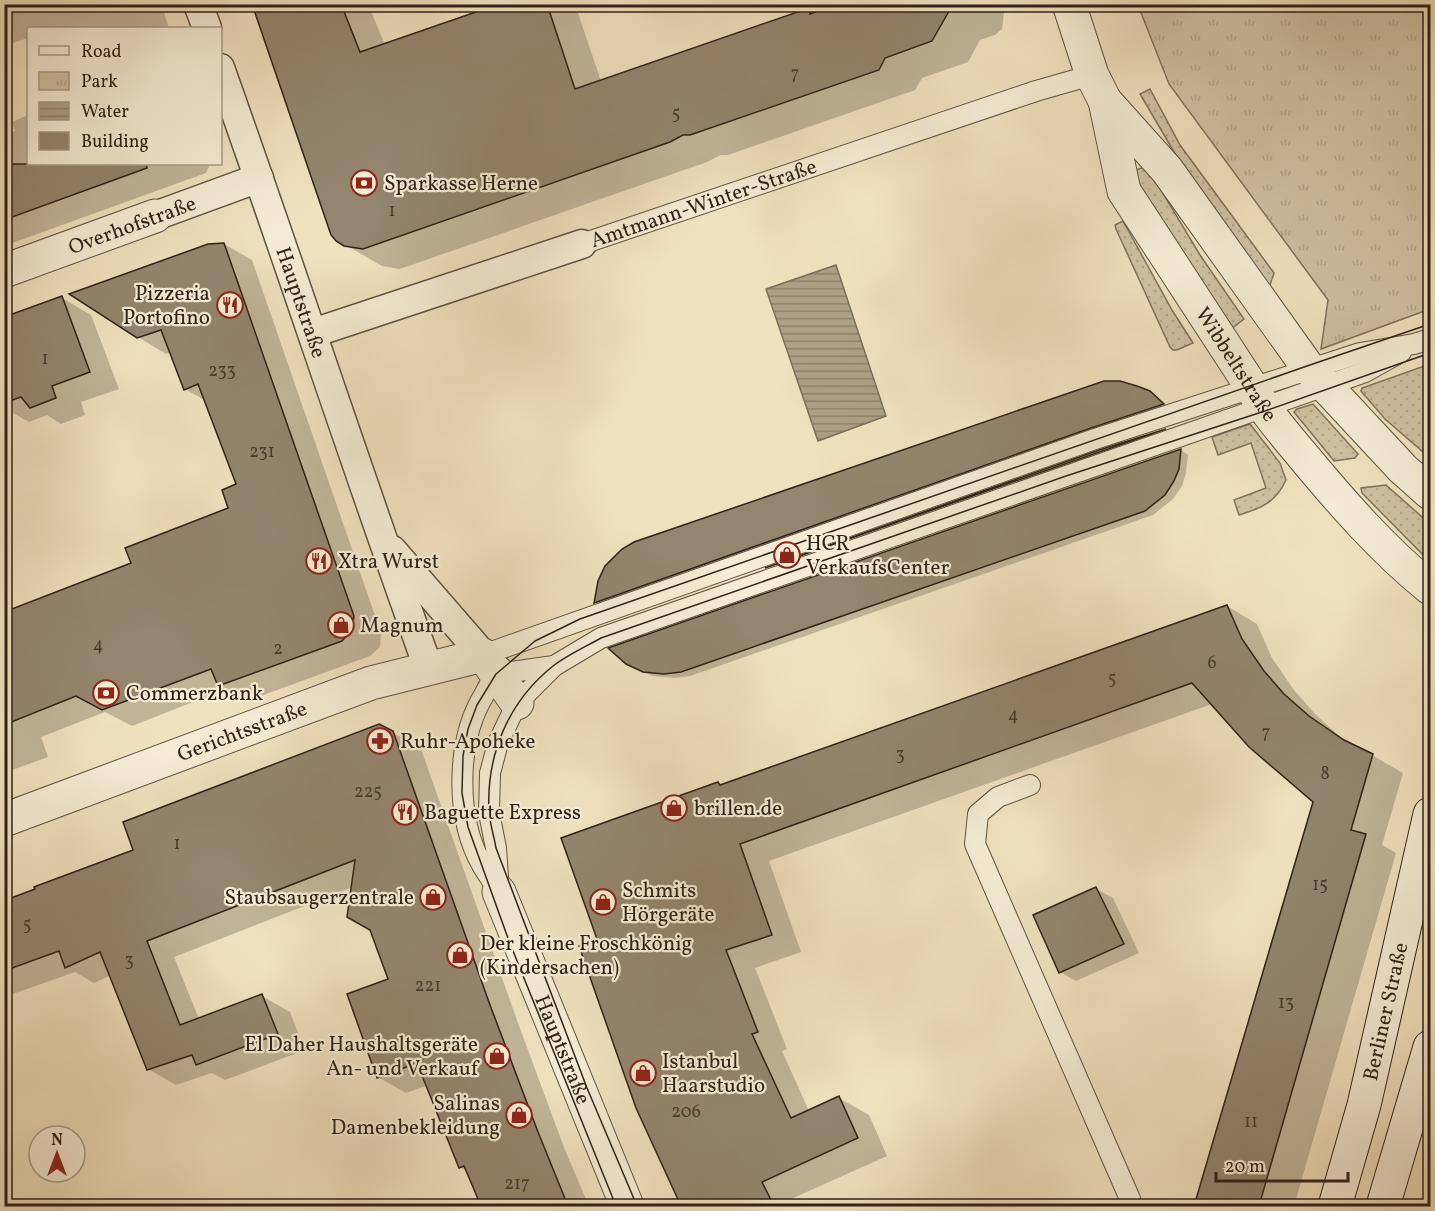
<svg xmlns="http://www.w3.org/2000/svg" width="1435" height="1211" font-family="Vollkorn,serif">
<style>
.grass{fill:url(#grass-dots);stroke:#7f725d;stroke-width:1.5}
.park{fill:url(#park-tufts);stroke:#7f725d;stroke-width:1.5}
.water{fill:url(#water-rules);stroke:#7b6e5a;stroke-width:1.5}
.shadow{fill:#0003}
.building{fill:#93856e;stroke:#2f2218;stroke-width:1.5}
.lines{fill:none;stroke-linecap:round;stroke-linejoin:round}
.service-casing{stroke:#5f5242;stroke-width:22}
.pedestrian-casing{stroke:#5f5242;stroke-width:31}
.minor-casing{stroke:#5f5242;stroke-width:35}
.secondary-casing{stroke:#2f2218;stroke-width:35}
.service{stroke:#f5ecd5;stroke-width:20}
.pedestrian{stroke:#f5ecd5;stroke-width:28}
.minor{stroke:#f5ecd5;stroke-width:33}
.secondary{stroke:#f5ecd5;stroke-width:33}
.tram{stroke:#2f2218;stroke-width:1.5}
.labels{text-anchor:middle;stroke-width:4.5;stroke-linejoin:round;paint-order:stroke}
.number-label{font-size:18px;fill:#483b2e}
.poi-label{font-size:21px;fill:#2f2218;stroke:#f5ecd5;text-anchor:start}
.street-label{font-size:21px;fill:#2f2218;stroke:#f5ecd5}
</style>
<defs>
<pattern id="grass-dots" width="8" height="8" patternUnits="userSpaceOnUse" patternTransform="scale(1.5)"><rect width="8" height="8" fill="#cfc1a2"/><path d="M2 2h.1M6 6h.1" fill="none" stroke="#b2a68b" stroke-width="1.8" stroke-linecap="round"/></pattern>
<pattern id="park-tufts" width="24" height="20" patternUnits="userSpaceOnUse" patternTransform="scale(1.5)"><rect width="24" height="20" fill="#cfc1a2"/><path d="M3 7l-1-3M5 7V3M7 7l1-3M15 17l-1-3M17 17v-4M19 17l1-3" fill="none" stroke="#b2a68b"/></pattern>
<pattern id="water-rules" width="6" height="5" patternUnits="userSpaceOnUse" patternTransform="scale(1.5)"><rect width="6" height="5" fill="#aea086"/><path d="M0 2.5h6" fill="none" stroke="#8e826d"/></pattern>
</defs>
<rect width="100%" height="100%" fill="#f0e1be"/>
<filter id="stains"><feTurbulence type="fractalNoise" baseFrequency=".00333" numOctaves="4"/><feColorMatrix values="0 0 0 0 .2 0 0 0 0 .09 0 0 0 0 .02 0 0 0 .5 -.17"/></filter>
<radialGradient id="worn" r=".72"><stop offset=".6" stop-color="#630" stop-opacity="0"/><stop offset="1" stop-color="#630" stop-opacity=".3"/></radialGradient>
<g class="grass">
<path d="M1150,89L1180,145L1274,273L1268,291L1197,191L1140,94Z"/>
<path d="M1144,167L1149,170L1200,255L1244,319L1231,329L1138,182L1136,170Z"/>
<path d="M1123,221L1172,310L1193,343L1177,350H1173L1170,347L1116,229L1115,225Z"/>
<path d="M1430,364V458L1385,419L1361,391L1362,388Z"/>
<path d="M1313,404L1358,454L1355,458L1334,461L1294,412L1297,409Z"/>
<path d="M1250,424L1280,463L1286,480C1276,502 1262,508 1239,515L1234,500L1266,488L1251,443L1218,455L1212,437Z"/>
<path d="M1386,485L1430,524V562L1362,493L1361,488Z"/>
</g>
<path class="park" d="M1138,5H1430V309L1321,349L1328,300L1169,84Z"/>
<path class="water" d="M836,265L886,416L818,441L766,289Z"/>
<g class="shadow">
<path d="M4,4H161L169,28H28V38L4,46Z"/>
<path d="M253,4H368L385,45L504,4H564L578,13L601,81L808,10L815,14L842,4H1005L1002,29L995,35L980,40L968,62L922,78L915,90L728,155H721L707,162L400,269L382,266L337,240Z"/>
<path d="M28,115V164H210L206,173L4,246V135L15,131L12,122Z"/>
<path d="M224,244L252,260L381,633L380,647L370,656L247,701L226,689L132,726L105,712L41,737L48,757L4,773V663L133,564L230,509L238,485L206,401L185,389L171,352L166,354L138,337Z"/>
<path d="M62,298L91,315L119,389L81,402L85,415L61,424L47,415L29,422L4,408V319Z"/>
<path d="M1149,393L1170,409L603,607L595,602Z"/>
<path d="M1166,430L1171,433L774,572L769,568Z"/>
<path d="M1181,450L1188,455L1186,473L1182,486L1173,499L1153,515L690,676L673,678L653,676L635,668Z"/>
<path d="M1227,606L1257,624L1272,658L1294,690L1314,713L1339,736L1403,773L1382,845L1396,853L1294,1206H1195L1314,802L1212,704L769,861L801,952L755,968L787,1049L782,1051L809,1111L839,1098L869,1115L887,1156L791,1199L795,1206H683L637,1108L599,940L718,783L722,786Z"/>
<path d="M392,732L421,749L518,1023L565,1150L589,1206H483L468,1172L460,1167L428,1085L406,1093L378,1077L390,980L353,887L174,957L199,1019L262,996L290,1012L305,1050L225,1080L212,1073L176,1085L148,1069L111,975L94,983L75,972L4,997V903L135,851Z"/>
<path d="M1096,889L1113,898L1139,953L1076,981L1060,972Z"/>
</g>
<g class="building">
<path d="M252,4H341L360,52L499,4H547L575,89L809,8L810,14L837,4H953L932,41L885,58L879,70L690,135H683L670,142L363,249L344,246L336,241L331,235Z"/>
<path d="M4,164H146L147,168L4,220Z"/>
<path d="M224,243L354,616L352,630L342,641L218,686L211,669L102,710L76,696L4,725V612L131,563L125,548L228,508L222,490L236,484L198,384L184,390L161,330L137,338L69,294L208,244Z"/>
<path d="M62,296L90,372L52,386L56,398L30,408L21,397L4,403V317Z"/>
<path d="M1104,381H1120L1137,386L1150,391L1164,404L1091,428L594,603L598,581L605,566L622,549L634,542Z"/>
<path d="M1166,429L765,568L1099,450Z"/>
<path d="M1181,449L1179,469L1174,481L1165,495L1145,511L681,672L664,674L643,672L626,664L608,648Z"/>
<path d="M1227,605L1242,639L1264,671L1284,694L1309,716L1344,740L1373,754L1351,830L1366,834L1259,1206H1194L1313,802L1249,747L1192,683L740,844L772,935L726,950L758,1032L752,1034L791,1118L839,1096L858,1138L762,1182L774,1206H681L636,1108L579,946L597,939L561,838L718,782L720,785Z"/>
<path d="M379,724L393,731L490,1005L538,1132L568,1206H481L464,1166L459,1168L417,1063L377,1078L347,994L388,979L370,930L347,917L355,860L147,941L180,1025L262,994L278,1034L196,1065L192,1055L147,1070L100,952L65,968L59,951L4,971V904L12,902L11,898L35,889L34,887L133,850L123,822Z"/>
<path d="M1096,887L1124,944L1059,973L1033,915Z"/>
</g>
<g class="lines">
<g class="service-casing">
<g id="service">
<path id="s1" d="M582,244L1036,91L1092,75"/>
<path d="M483,655L1095,439L1360,353L1414,344L1430,339"/>
<path d="M496,674L554,666L601,638L1365,372L1401,352"/>
<path d="M1030,785L998,797L978,814L975,844L1130,1199L1132,1206"/>
<path d="M499,891L496,848L489,813L490,773L498,743L517,703L554,666"/>
<path d="M499,892C494,883 487,874 482,865C455,817 456,741 484,695C489,685 494,676 502,668"/>
</g>
</g>
<g class="pedestrian-casing">
<g id="pedestrian">
<path d="M198,4L207,28"/>
<path id="s2" d="M220,68C291,267 356,468 428,667"/>
<path d="M155,216L259,178"/>
<path d="M313,333L582,244"/>
<path d="M392,550L483,655"/>
</g>
</g>
<g class="minor-casing">
<g id="minor">
<path id="s3" d="M1069,4L1092,75L1105,101L1124,191L1251,386C1265,412 1284,433 1303,456C1342,503 1383,550 1430,588"/>
<path d="M1106,102L1167,170L1307,366L1403,469L1430,493"/>
<path d="M4,271L155,216"/>
<path id="s4" d="M4,820L371,683L483,655L517,703"/>
<path id="s5" d="M499,892L627,1206"/>
</g>
</g>
<g class="secondary-casing">
<g id="secondary">
<path id="s6" d="M1335,1206L1364,1105L1430,814"/>
<path d="M1383,1206L1430,1047"/>
</g>
</g>
<use href="#service" class="service"/>
<use href="#pedestrian" class="pedestrian"/>
<use href="#minor" class="minor"/>
<use href="#secondary" class="secondary"/>
<g class="tram">
<path d="M616,1206L509,941L468,827L462,793L463,756L468,729L477,705L496,674L535,641L580,619L1307,366L1430,324"/>
<path d="M637,1206L587,1088L496,848C494,836 490,824 489,812C486,755 508,702 553,666C567,655 585,647 601,638L1066,476L1265,411L1430,353"/>
</g>
</g>
<defs>
<g id="bank-ring" transform="scale(1.35)"><circle r="9.5" fill="#f5ecd5" stroke="#8f2418" stroke-width="1.5"/><path d="M-6-4H6V4H-6ZM0-2.3a2.3 2.3 0 1 0 0 4.6a2.3 2.3 0 1 0 0-4.6Z" fill="#8f2418"/></g>
<g id="restaurant-ring" transform="scale(1.35)"><circle r="9.5" fill="#f5ecd5" stroke="#8f2418" stroke-width="1.5"/><path d="M-5-6h1v4h1v-4h1v4h1v-4h1v5L-1.5 .5V6h-2V.5L-5-1ZM5-6V6H3V1.5H1.5Q1.5-4 5-6Z" fill="#8f2418"/></g>
<g id="shop-ring" transform="scale(1.35)"><circle r="9.5" fill="#f5ecd5" stroke="#8f2418" stroke-width="1.5"/><path d="M-5-2.5h2.3a2.7 3.5 0 0 1 5.4 0H5L5.5 6h-11ZM-1.5-2.5h3a1.5 2.3 0 0 0-3 0Z" fill="#8f2418"/></g>
<g id="pharmacy-ring" transform="scale(1.35)"><circle r="9.5" fill="#f5ecd5" stroke="#8f2418" stroke-width="1.5"/><path d="M-2-6h4v4h4v4h-4v4h-4v-4h-4v-4h4Z" fill="#8f2418"/></g>
</defs>
<g fill-rule="evenodd">
<use href="#bank-ring" x="364" y="183"/>
<use href="#restaurant-ring" x="230" y="305"/>
<use href="#shop-ring" x="787" y="555"/>
<use href="#restaurant-ring" x="319" y="561"/>
<use href="#shop-ring" x="341" y="625"/>
<use href="#bank-ring" x="106" y="693"/>
<use href="#pharmacy-ring" x="380" y="741"/>
<use href="#shop-ring" x="674" y="808"/>
<use href="#restaurant-ring" x="405" y="812"/>
<use href="#shop-ring" x="433" y="897"/>
<use href="#shop-ring" x="603" y="902"/>
<use href="#shop-ring" x="460" y="955"/>
<use href="#shop-ring" x="497" y="1056"/>
<use href="#shop-ring" x="643" y="1073"/>
<use href="#shop-ring" x="519" y="1115"/>
</g>
<g class="labels">
<g class="number-label">
<text x="795" y="79">7</text>
<text x="676" y="119">5</text>
<text x="392" y="216">1</text>
<text x="45" y="364">1</text>
<text x="222" y="376">233</text>
<text x="262" y="457">231</text>
<text x="98" y="650">4</text>
<text x="278" y="654">2</text>
<text x="1212" y="668">6</text>
<text x="1112" y="684">5</text>
<text x="1013" y="720">4</text>
<text x="1266" y="738">7</text>
<text x="900" y="760">3</text>
<text x="1325" y="779">8</text>
<text x="368" y="797">225</text>
<text x="177" y="849">1</text>
<text x="1320" y="890">15</text>
<text x="27" y="930">5</text>
<text x="129" y="966">3</text>
<text x="428" y="991">221</text>
<text x="1286" y="1008">13</text>
<text x="686" y="1117">206</text>
<text x="1251" y="1127">11</text>
<text x="517" y="1189">217</text>
</g>
<g class="poi-label">
<text x="384" y="190">Sparkasse Herne</text>
<text x="210" y="300" text-anchor="end">Pizzeria<tspan x="210" dy="24">Portofino</tspan></text>
<text x="806" y="550">HCR<tspan x="806" dy="24">VerkaufsCenter</tspan></text>
<text x="338" y="568">Xtra Wurst</text>
<text x="360" y="632">Magnum</text>
<text x="126" y="700">Commerzbank</text>
<text x="400" y="748">Ruhr-Apoheke</text>
<text x="694" y="815">brillen.de</text>
<text x="424" y="819">Baguette Express</text>
<text x="622" y="897">Schmits<tspan x="622" dy="24">Hörgeräte</tspan></text>
<text x="414" y="904" text-anchor="end">Staubsaugerzentrale</text>
<text x="480" y="950">Der kleine Froschkönig<tspan x="480" dy="24">(Kindersachen)</tspan></text>
<text x="478" y="1051" text-anchor="end">El Daher Haushaltsgeräte<tspan x="478" dy="24">An- und Verkauf</tspan></text>
<text x="662" y="1068">Istanbul<tspan x="662" dy="24">Haarstudio</tspan></text>
<text x="500" y="1110" text-anchor="end">Salinas<tspan x="500" dy="24">Damenbekleidung</tspan></text>
</g>
<g class="street-label">
<text dy="7" stroke="none"><textPath href="#s1" startOffset="128">Amtmann-Winter-Straße</textPath></text>
<text transform="translate(132 225) rotate(-20)" y="7">Overhofstraße</text>
<text dy="7" stroke="none"><textPath href="#s2" startOffset="248">Hauptstraße</textPath></text>
<text dy="7" stroke="none"><textPath href="#s3" startOffset="402">Wibbeltstraße</textPath></text>
<text dy="7" stroke="none"><textPath href="#s4" startOffset="254">Gerichtsstraße</textPath></text>
<text dy="7" stroke="none"><textPath href="#s6" startOffset="201">Berliner Straße</textPath></text>
<text dy="7" stroke="none"><textPath href="#s5" startOffset="170">Hauptstraße</textPath></text>
</g>
</g>
<rect width="1435" height="1211" fill="none" stroke="#f0e1be" stroke-width="24"/>
<rect x="6" y="6" width="1423" height="1199" fill="none" stroke="#2f2218" stroke-width="3"/>
<rect x="12" y="12" width="1411" height="1187" fill="none" stroke="#2f2218" stroke-width="1.5"/>
<rect x="27" y="27" width="195" height="138" fill="#f5ecd5" stroke="#a69b89" stroke-width="1.5"/>
<rect x="39" y="46" width="30" height="9" fill="#f5ecd5" stroke="#a69b89" stroke-width="1.5"/>
<text x="81" y="57" font-size="18" fill="#2f2218">Road</text>
<rect x="39" y="72" width="30" height="18" fill="url(#park-tufts)" stroke="#a69b89" stroke-width="1.5"/>
<text x="81" y="87" font-size="18" fill="#2f2218">Park</text>
<rect x="39" y="102" width="30" height="18" fill="url(#water-rules)" stroke="#a69b89" stroke-width="1.5"/>
<text x="81" y="117" font-size="18" fill="#2f2218">Water</text>
<rect x="39" y="132" width="30" height="18" fill="#93856e" stroke="#a69b89" stroke-width="1.5"/>
<text x="81" y="147" font-size="18" fill="#2f2218">Building</text>
<g transform="translate(57 1154)"><circle r="28" fill="#f5ecd5" stroke="#a69b89" stroke-width="1.5"/>
<path d="M0-4.5L10 22L0 15L-10 22Z" fill="#8f2418"/>
<text y="-9" font-size="16" font-weight="bold" text-anchor="middle" fill="#2f2218">N</text>
</g>
<path d="M1216 1172v9h132v-9" fill="none" stroke="#2f2218" stroke-width="3"/>
<text x="1225" y="1172" font-size="18" fill="#2f2218" stroke="#f5ecd5" stroke-width="4.5" paint-order="stroke">20 m</text>
<rect width="100%" height="100%" filter="url(#stains)"/>
<rect width="100%" height="100%" fill="url(#worn)"/>
</svg>
